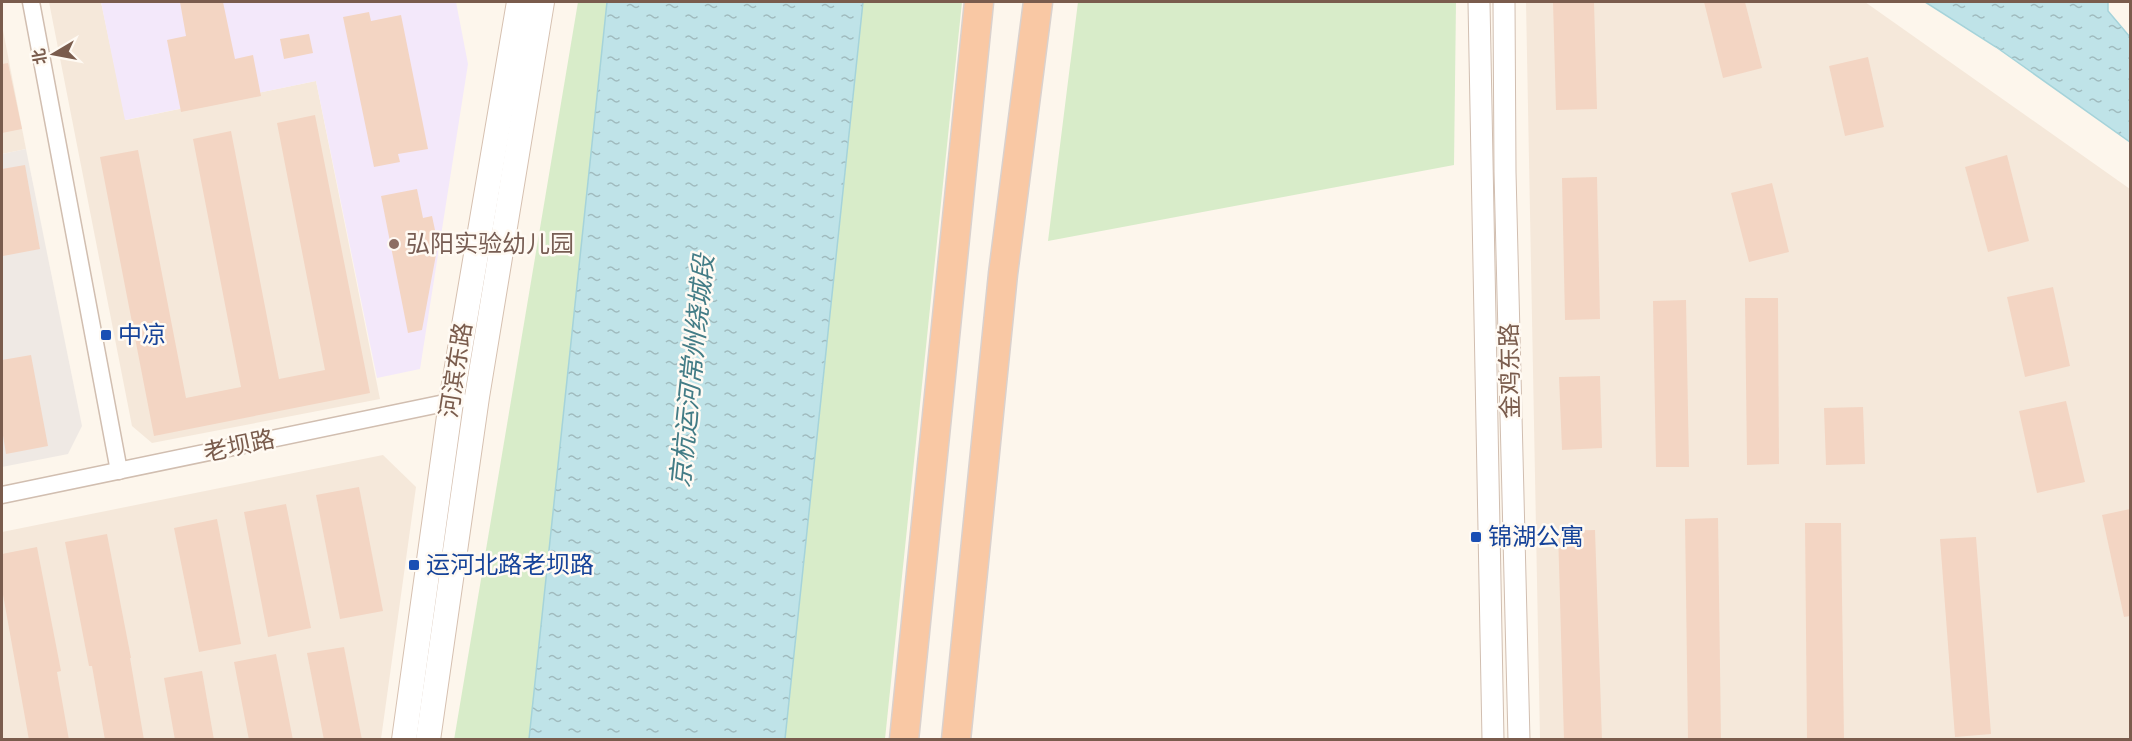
<svg xmlns="http://www.w3.org/2000/svg" width="2132" height="741" font-family="Jost,'Noto Sans SC',sans-serif">
<style>
.residential{fill:#f5e8da}
.industrial{fill:#efe9e4}
.education{fill:#f3e8fa}
.green{fill:#d8ecc9}
.water{fill:url(#water-ripples);stroke:#a5d3da;stroke-width:1.5}
.building{fill:#f3d5c3}
.lines{fill:none;stroke-linecap:round;stroke-linejoin:round}
.minor-casing{stroke:#d1beb0;stroke-width:19}
.tertiary-casing{stroke:#d1beb0;stroke-width:23}
.secondary-casing{stroke:#d6c0b0;stroke-width:26}
.trunk-casing{stroke:#dad1cd;stroke-width:31}
.minor{stroke:#fff;stroke-width:16}
.tertiary{stroke:#fff;stroke-width:21}
.secondary{stroke:#fff;stroke-width:24}
.trunk{stroke:#f9c8a4;stroke-width:28}
.education-dot{fill:#8d6e63;stroke:#fffaf3;stroke-width:2}
.transit-dot{fill:#1a4fb4;stroke:#fffaf3;stroke-width:2}
.labels{text-anchor:middle;stroke-width:5;stroke-linejoin:round;paint-order:stroke}
.education-label{font-size:24px;fill:#785e54;stroke:#fffaf3;text-anchor:start}
.transit-label{font-size:24px;fill:#164399;stroke:#fffaf3;text-anchor:start}
.street-label{font-size:24px;fill:#7a5c4d;stroke:#fffaf3}
.water-label{font-size:26px;font-style:italic;fill:#437c86;stroke:#fffaf3}
</style>
<defs>
<pattern id="water-ripples" width="26" height="14" patternUnits="userSpaceOnUse" patternTransform="scale(1.5)"><rect width="26" height="14" fill="#bfe3e8"/><path d="M2 4q2-2 4 0t4 0M15 11q2-2 4 0t4 0" fill="none" stroke="#a0bbbe"/></pattern>
</defs>
<rect width="100%" height="100%" fill="#fdf6ec"/>
<g class="residential">
<path d="M49,2H101L126,120L316,81L380,399L152,443L132,426Z"/>
<path d="M1526,2H1865L2130,189V739H1540Z"/>
<path d="M2,25L26,149L2,154Z"/>
<path d="M383,455L416,487L381,739L2,740V532Z"/>
</g>
<path class="industrial" d="M26,149L82,426L68,454L2,467V154Z"/>
<path class="education" d="M101,2H456L468,64L420,369L377,378L316,81L125,120Z"/>
<g class="green">
<path d="M578,2H607L529,739L454,740Z"/>
<path d="M863,2H962L885,739L785,740Z"/>
<path d="M1078,2H1456L1454,165L1048,241Z"/>
</g>
<g class="water">
<path d="M607,2H863L785,739H529Z"/>
<path d="M1925,2H2108V11L2130,37V142L1996,47Z"/>
</g>
<g class="building">
<path d="M180,2H223L235,59L253,55L261,96L181,112L167,40L186,36Z"/>
<path d="M1553,2H1594L1597,109L1556,110Z"/>
<path d="M1704,2H1745L1762,68L1723,78Z"/>
<path d="M369,12L371,21L401,15L428,149L398,154L400,162L374,167L343,17Z"/>
<path d="M309,34L313,53L284,59L280,39Z"/>
<path d="M1868,57L1884,127L1845,136L1829,66Z"/>
<path d="M8,63L22,129L2,133V64Z"/>
<path d="M315,115L370,393L154,436L100,157L138,150L186,398L241,387L193,139L231,131L279,379L325,370L277,123Z"/>
<path d="M2007,155L2029,241L1988,252L1965,167Z"/>
<path d="M25,165L40,249L3,256L2,169Z"/>
<path d="M1597,177L1600,319L1565,320L1562,178Z"/>
<path d="M1772,183L1789,252L1749,262L1731,193Z"/>
<path d="M417,189L423,218L432,216L438,244L422,330L408,333L381,196Z"/>
<path d="M2053,287L2070,366L2025,377L2007,297Z"/>
<path d="M1745,298H1778L1779,464L1747,465Z"/>
<path d="M1686,300L1689,467H1656L1653,301Z"/>
<path d="M31,355L48,446L6,454L2,429V360Z"/>
<path d="M1600,376L1602,448L1562,450L1559,377Z"/>
<path d="M2066,401L2085,482L2037,493L2019,411Z"/>
<path d="M1863,407L1865,464L1826,465L1824,408Z"/>
<path d="M359,487L383,611L340,619L316,495Z"/>
<path d="M286,504L311,628L268,637L244,512Z"/>
<path d="M2130,509V616L2124,617L2102,515Z"/>
<path d="M1718,518L1721,740H1688L1685,519Z"/>
<path d="M217,519L241,644L199,652L174,528Z"/>
<path d="M1805,523H1841L1844,740H1807Z"/>
<path d="M1595,530L1602,740H1564L1558,531Z"/>
<path d="M107,534L131,658H130L144,740H105L92,666H89L65,542Z"/>
<path d="M1976,537L1991,734L1955,737L1940,539Z"/>
<path d="M37,547L61,671L57,672L69,740H29L2,589V554Z"/>
<path d="M344,647L362,740H324L307,653Z"/>
<path d="M276,654L293,740H249L234,662Z"/>
<path d="M202,671L214,740H175L164,678Z"/>
</g>
<g class="lines">
<g class="minor-casing">
<g id="minor">
<path d="M31,2L119,471"/>
<path d="M2,495L459,400"/>
</g>
</g>
<g class="tertiary-casing">
<g id="tertiary">
<path d="M1479,2L1493,740"/>
<path d="M1504,2L1505,172L1519,740"/>
</g>
</g>
<g class="secondary-casing">
<g id="secondary">
<path d="M404,740L451,402L519,2"/>
<path d="M428,740L477,397L542,2"/>
</g>
</g>
<g class="trunk-casing">
<g id="trunk">
<path d="M904,740L979,2"/>
<path d="M956,740L1003,274L1038,2"/>
</g>
</g>
<use href="#minor" class="minor"/>
<use href="#tertiary" class="tertiary"/>
<use href="#secondary" class="secondary"/>
<use href="#trunk" class="trunk"/>
</g>
<circle class="education-dot" cx="394" cy="244" r="6"/>
<g class="transit-dot">
<rect x="100" y="329" width="12" height="12" rx="3"/>
<rect x="1470" y="531" width="12" height="12" rx="3"/>
<rect x="408" y="559" width="12" height="12" rx="3"/>
</g>
<g class="labels">
<g class="education-label">
<text x="406" y="252">弘阳实验幼儿园</text>
</g>
<g class="transit-label">
<text x="118" y="343">中凉</text>
<text x="1488" y="545">锦湖公寓</text>
<text x="426" y="573">运河北路老坝路</text>
</g>
<g class="street-label">
<text transform="translate(456 370) rotate(-81)" y="8">河滨东路</text>
<text transform="translate(1510 371) rotate(-91)" y="8">金鸡东路</text>
<text transform="translate(239 446) rotate(-12)" y="8">老坝路</text>
</g>
<g class="water-label">
<text transform="translate(692 371) rotate(-84)" y="9">京杭运河常州绕城段</text>
</g>
</g>
<rect width="2132" height="741" fill="none" stroke="#7a5c4d" stroke-width="6"/>
<g transform="translate(54 54) rotate(260)" stroke="#fffaf3" stroke-width="4.5" paint-order="stroke">
<path d="M0-4.5L10 22L0 15L-10 22Z" fill="#7a5c4d"/>
<text y="-9" font-size="16" font-weight="bold" text-anchor="middle" fill="#7a5c4d">北</text>
</g>
</svg>
